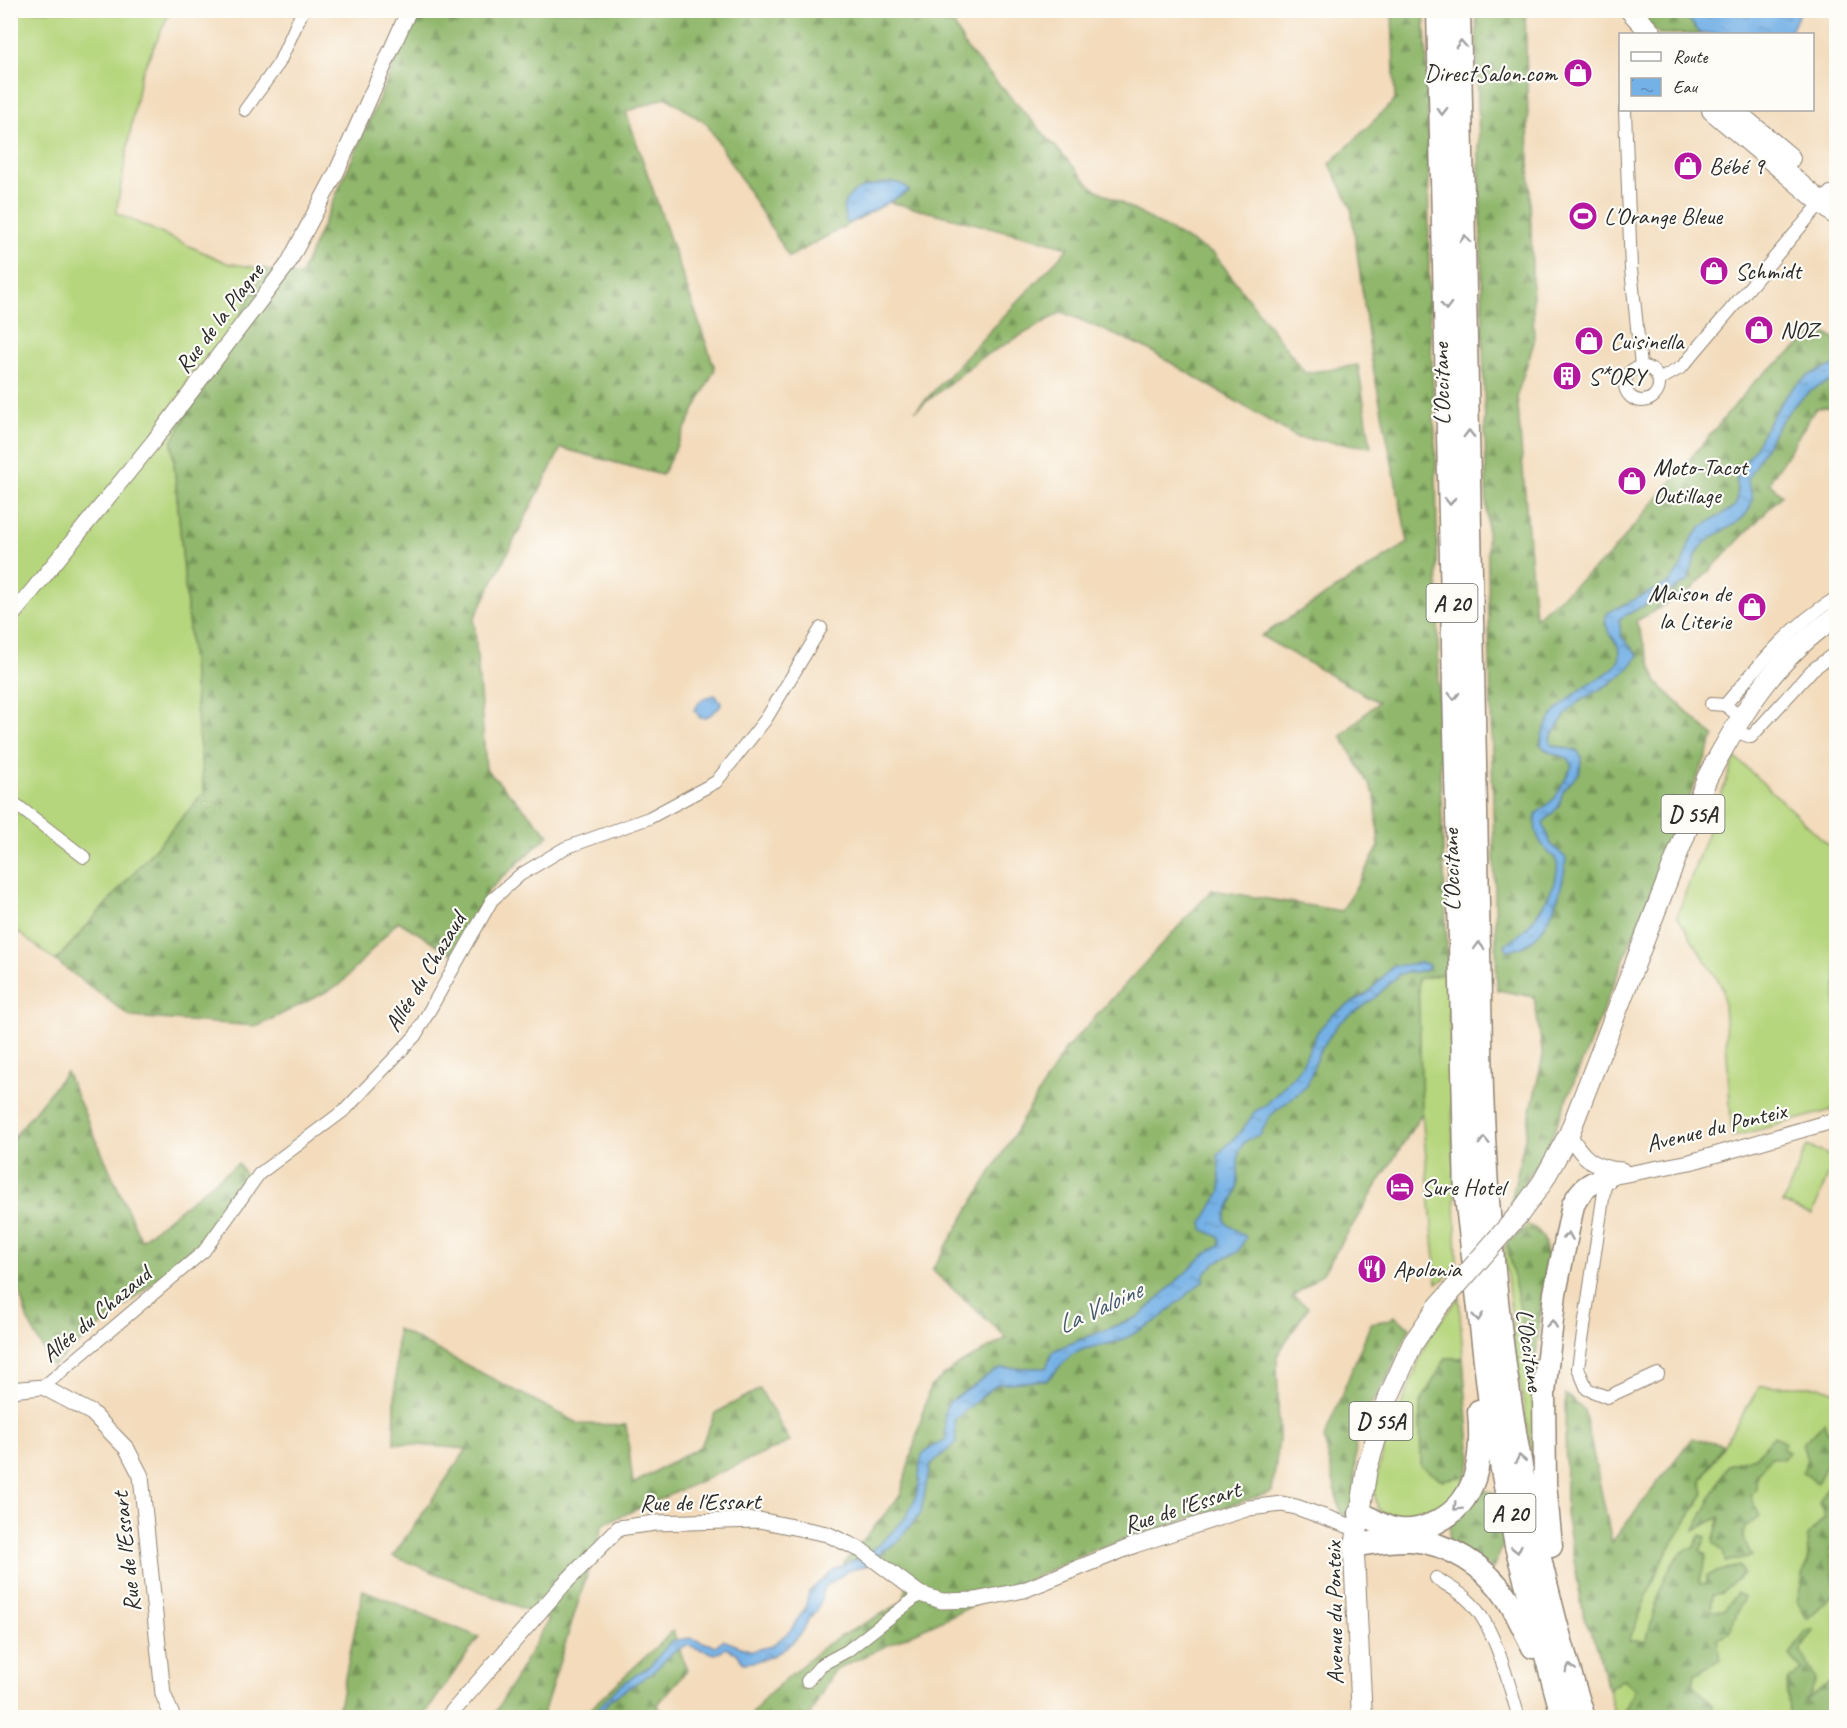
<svg xmlns="http://www.w3.org/2000/svg" width="1847" height="1728" font-family="Caveat,sans-serif">
<style>
.grass{fill:#b6d67d;stroke:#708054;stroke-width:1.5}
.forest{fill:url(#forest-firs);stroke:#5e714c;stroke-width:1.5}
.water{fill:url(#water-ripples);stroke:#506e88;stroke-width:1.5}
.lines{fill:none;stroke-linecap:round;stroke-linejoin:round}
.minor-casing{stroke:#8f8373;stroke-width:14}
.tertiary-casing{stroke:#8f8373;stroke-width:17}
.primary-casing{stroke:#8f8373;stroke-width:22}
.motorway-casing{stroke:#8f8373;stroke-width:25}
.minor{stroke:#fff;stroke-width:12}
.tertiary{stroke:#fff;stroke-width:15}
.primary{stroke:#fff;stroke-width:20}
.motorway{stroke:#fff;stroke-width:22}
.primary-bridge-casing{stroke:#8f8373;stroke-width:22;stroke-linecap:butt}
.primary-bridge{stroke:#fff;stroke-width:20}
.oneway{stroke:#a0a0a0}
.labels{text-anchor:middle;stroke-width:4.5;stroke-linejoin:round;paint-order:stroke}
.shield{fill:#fdfcf7;stroke:#6a6a68;stroke-width:1.5}
.shield-label{font-size:22px;font-weight:bold;fill:#2b2b2b}
.poi-label{font-size:24px;fill:#2b2b2b;stroke:#fdfcf7;text-anchor:start}
.street-label{font-size:24px;fill:#2b2b2b;stroke:#fdfcf7}
.water-label{font-size:26px;font-style:italic;fill:#455a6c;stroke:#fdfcf7}
</style>
<defs>
<pattern id="forest-firs" width="22" height="20" patternUnits="userSpaceOnUse" patternTransform="scale(1.5)"><rect width="22" height="20" fill="#90b76c"/><path d="M5 1l3.5 6h-7zM16 11l3.5 6h-7z" fill="#769559"/></pattern>
<pattern id="water-ripples" width="26" height="14" patternUnits="userSpaceOnUse" patternTransform="scale(1.5)"><rect width="26" height="14" fill="#74b1e6"/><path d="M2 4q2-2 4 0t4 0M15 11q2-2 4 0t4 0" fill="none" stroke="#5f90bb"/></pattern>
</defs>
<rect width="100%" height="100%" fill="#fdfcf7"/>
<filter id="ink" filterUnits="userSpaceOnUse"><feTurbulence type="fractalNoise" baseFrequency=".0167" numOctaves="2"/><feDisplacementMap in="SourceGraphic" scale="12" xChannelSelector="R" yChannelSelector="G"/><feConvolveMatrix kernelMatrix="1 2 1 2 8 2 1 2 1" color-interpolation-filters="sRGB"/></filter>
<filter id="wash" filterUnits="userSpaceOnUse"><feTurbulence type="fractalNoise" baseFrequency=".008" numOctaves="4" result="noise"/><feDisplacementMap in="SourceGraphic" scale="24" xChannelSelector="R" yChannelSelector="G"/><feGaussianBlur stdDeviation="1.35" result="paint"/><feColorMatrix in="noise" values="0 0 0 0 0 0 0 0 0 0 0 0 0 0 0 0 0 1.4 0 .05"/><feComposite in="paint" operator="in"/></filter>
<g filter="url(#wash)">
<rect width="100%" height="100%" fill="#f3dbbb"/>
<g class="grass">
<path d="M10,11H170L140,77L116,213L227,263L265,269L172,442L204,793L56,961L10,926Z"/>
<path d="M1735,757L1836,852V1109L1732,1137L1723,988L1677,916Z"/>
<path d="M1448,973L1457,1264L1443,1280L1437,1283L1422,1113L1418,979Z"/>
<path d="M1807,1146L1835,1158L1812,1215L1783,1203Z"/>
<path d="M1527,1225C1543,1229 1544,1240 1547,1254L1535,1364L1539,1496L1516,1359L1504,1247Z"/>
<path d="M1459,1297L1463,1358H1446L1420,1404L1421,1466L1466,1476L1458,1500L1406,1526L1378,1510L1374,1491L1383,1451L1429,1336Z"/>
<path d="M1760,1386H1819L1836,1392V1717H1615L1598,1649Z"/>
</g>
<g class="forest">
<path d="M418,11H947L966,48L1092,187L1215,255L1305,373L1358,365L1371,447L1298,438L1146,348L1062,312L981,358L915,411L1069,247L889,202L789,257L707,124L666,97L626,112L715,369L662,475L561,448L474,619L486,769L549,835L487,892L454,955L398,921L340,985L258,1026L131,1017L56,961L204,793L172,442L265,269L300,276Z"/>
<path d="M1392,11H1424L1428,81L1429,291L1436,462L1440,770L1448,973L1418,979L1422,1113L1323,1273L1293,1296L1308,1307L1277,1356L1279,1440L1272,1492L1093,1550L834,1670L809,1717L749,1718L767,1695L827,1644L903,1602L909,1578L889,1564L844,1563L900,1496L930,1387L953,1368L1007,1338L932,1270L1064,1051L1212,890L1342,911L1379,847L1375,795L1341,736L1378,702L1261,636L1408,543L1371,357L1351,207L1330,164L1395,100Z"/>
<path d="M1476,11H1525L1534,342L1517,395L1535,618L1608,557L1756,380L1820,330L1836,340V406L1816,408L1769,483L1782,495L1689,592L1636,621L1657,683L1714,737L1548,1146L1510,1206L1543,1056L1534,997L1497,990Z"/>
<path d="M1638,11H1682L1701,34H1659Z"/>
<path d="M66,1072L141,1240L238,1163L247,1177L197,1246L52,1366L28,1321L11,1265L10,1142Z"/>
<path d="M1532,1229L1543,1237L1547,1254L1535,1364L1525,1361L1522,1320L1507,1243L1524,1231Z"/>
<path d="M1394,1316L1410,1327L1388,1377L1356,1430L1354,1515H1341L1324,1438L1371,1323L1389,1320Z"/>
<path d="M397,1329L580,1424L626,1425L633,1484L701,1446L715,1413L760,1389L790,1442L603,1524L542,1717H493L549,1619L393,1556L467,1449L394,1443Z"/>
<path d="M1446,1358H1463L1471,1461L1466,1476L1442,1480L1421,1466L1420,1404Z"/>
<path d="M1565,1394L1584,1410L1612,1542L1692,1438L1723,1445L1701,1481L1704,1493L1662,1560L1629,1641H1646C1655,1614 1663,1555 1693,1547L1700,1535L1706,1537L1700,1551L1707,1555L1699,1584H1707V1575L1740,1565L1743,1574L1722,1593L1713,1595L1711,1611L1724,1610L1737,1593L1744,1597L1729,1633L1717,1638L1720,1659L1695,1674L1693,1685L1713,1705L1714,1717H1621L1635,1690L1623,1679L1608,1690L1598,1649L1584,1618L1566,1514Z"/>
<path d="M1825,1422L1828,1433L1836,1435V1463L1830,1459L1817,1483L1803,1472L1807,1459L1802,1444Z"/>
<path d="M1774,1436L1785,1443L1783,1448L1789,1452L1783,1459L1771,1457L1757,1474L1756,1488L1751,1496L1760,1517L1745,1527L1743,1539L1752,1556L1725,1562L1724,1553L1713,1542L1720,1517L1694,1531L1728,1465L1755,1457Z"/>
<path d="M1836,1473V1542L1829,1551L1836,1592L1807,1619L1797,1601L1808,1557L1807,1537L1825,1517L1819,1503Z"/>
<path d="M1478,1489L1495,1493L1505,1540L1493,1569L1448,1542L1451,1524Z"/>
<path d="M363,1590L479,1637L423,1717H337Z"/>
<path d="M1813,1630L1801,1650L1816,1680L1808,1698L1830,1682L1836,1684V1712L1824,1717H1787L1789,1716L1787,1682L1801,1670L1790,1655L1806,1631Z"/>
<path d="M673,1631L687,1670L658,1704L662,1717L580,1718Z"/>
</g>
<g class="water">
<path d="M1682,11H1800L1790,34H1701Z"/>
<path d="M892,182L904,185L909,191L852,222L846,223L843,206C851,186 873,185 892,182Z"/>
<path d="M1836,366V380C1790,391 1770,440 1748,478C1747,486 1754,493 1752,501C1747,526 1719,528 1704,544C1692,555 1694,569 1687,582L1619,619L1621,636L1638,655C1625,680 1597,689 1576,704C1566,711 1557,728 1550,738L1552,745L1578,751L1581,758L1580,772L1563,791L1559,806L1543,823L1551,844L1566,858C1564,889 1546,950 1507,950L1505,944C1526,937 1561,885 1557,864C1556,858 1553,856 1549,853C1538,842 1533,829 1536,814L1555,798L1572,766L1569,759C1558,753 1550,756 1541,745C1541,717 1577,690 1599,678C1606,674 1616,668 1619,660C1626,644 1599,632 1607,613L1670,582L1681,567L1691,539L1703,526L1735,506C1741,495 1734,486 1737,475C1741,465 1750,457 1755,448C1775,412 1791,373 1836,366Z"/>
<path d="M715,695L721,702L720,707L706,718H700L695,710C699,700 704,697 715,695Z"/>
<path d="M1421,963L1429,965L1428,970L1399,974L1376,997L1338,1024L1319,1052L1307,1086L1270,1116L1260,1135C1228,1142 1242,1167 1237,1189C1235,1200 1226,1208 1225,1220L1227,1224L1246,1237L1238,1252L1216,1262L1204,1275V1280L1158,1320L1121,1341L1084,1349L1071,1355L1047,1380L997,1384L955,1419L956,1443L930,1465L921,1513L897,1542L875,1556L872,1550C897,1529 914,1515 919,1482C920,1472 918,1463 923,1454C928,1446 939,1445 946,1439L944,1413L948,1403L994,1371L1001,1368H1046L1052,1352L1057,1349L1140,1316L1204,1255L1221,1244L1219,1237L1204,1230L1202,1224L1221,1191L1218,1154L1241,1132L1255,1111L1265,1106L1300,1069L1318,1031L1332,1015L1368,993L1393,966Z"/>
<path d="M863,1556L872,1564L848,1571L825,1587L817,1611L809,1618L803,1631L792,1643L774,1655L754,1662L743,1663L737,1653L725,1648L715,1654L687,1645L674,1651L652,1673L611,1699L597,1717L589,1718L619,1686L651,1665L671,1641L690,1638L715,1646L723,1640L751,1651L772,1646L791,1630L805,1608L809,1592L833,1570Z"/>
</g>
</g>
<g filter="url(#ink)">
<g class="lines">
<g class="minor-casing">
<g id="minor">
<path d="M245,110L279,63L303,10"/>
<path d="M1625,110L1631,269L1641,366"/>
<circle cx="1642" cy="384" r="17"/>
<path d="M1659,380L1682,367L1830,192"/>
<path d="M1711,704L1725,705"/>
<path d="M1740,717L1725,705C1758,666 1792,624 1836,598"/>
<path d="M1732,730L1751,737L1812,670L1836,652"/>
<path d="M10,800L84,857"/>
<path d="M1606,1178L1578,1368L1587,1389L1607,1397L1658,1374"/>
<path d="M43,1387L204,1251L259,1174L346,1109L415,1036L492,900L520,875L565,848L649,818L716,782L766,719L821,628"/>
<path d="M1436,1578C1446,1585 1458,1591 1467,1599C1495,1624 1508,1682 1519,1718"/>
<path d="M807,1681L821,1665L847,1651L920,1594"/>
</g>
</g>
<g class="tertiary-casing">
<g id="tertiary">
<path d="M10,618L153,442L288,264L337,171L409,10"/>
<path d="M1569,1134C1582,1158 1595,1169 1622,1170"/>
<path d="M1606,1178L1690,1162L1836,1120"/>
<path d="M10,1390L43,1387L92,1413L127,1449L141,1476L163,1694L173,1718"/>
<path d="M447,1718L563,1585L619,1528L655,1523L759,1520L827,1534L861,1550L920,1594L942,1601L975,1600L1024,1590L1135,1545L1249,1508L1282,1504L1296,1507L1358,1529"/>
</g>
</g>
<g class="primary-casing">
<g id="primary">
<path d="M1630,10L1652,34"/>
<path d="M1712,110L1836,215"/>
<path d="M1733,110L1790,158"/>
<path d="M1520,1213L1542,1183L1569,1134L1707,778C1741,714 1775,657 1836,617"/>
<path d="M1362,1718L1354,1554L1367,1468L1389,1396L1413,1343L1437,1308"/>
</g>
</g>
<g class="motorway-casing">
<g id="motorway">
<path d="M1438,10L1466,1196L1490,1404L1516,1546L1563,1718"/>
<path d="M1459,10L1482,1092C1490,1304 1518,1515 1584,1718"/>
<path d="M1360,1513C1371,1518 1381,1526 1394,1529C1406,1532 1418,1530 1430,1525C1479,1506 1483,1456 1479,1411"/>
<path d="M1355,1545C1373,1543 1392,1539 1411,1540C1448,1543 1486,1566 1507,1598C1517,1613 1524,1630 1533,1647"/>
<path d="M1551,1546L1545,1483L1544,1393L1555,1293L1573,1205C1581,1189 1589,1183 1606,1178"/>
</g>
</g>
<use href="#minor" class="minor"/>
<use href="#tertiary" class="tertiary"/>
<use href="#primary" class="primary"/>
<use href="#motorway" class="motorway"/>
<g class="primary-bridge-casing">
<path id="primary-bridge" d="M1437,1308L1520,1213"/>
</g>
<use href="#primary-bridge" class="primary-bridge"/>
</g>
<defs><path id="oneway-chevron" d="M-2-3.5L2.5 0L-2 3.5" fill="none" stroke-width="1.6" stroke-linecap="round" stroke-linejoin="round" transform="scale(1.5)"/></defs>
<g class="oneway">
<use href="#oneway-chevron" transform="translate(1461 44) rotate(-93)"/>
<use href="#oneway-chevron" transform="translate(1442 111) rotate(89)"/>
<use href="#oneway-chevron" transform="translate(1465 239) rotate(-91)"/>
<use href="#oneway-chevron" transform="translate(1446 306) rotate(89)"/>
<use href="#oneway-chevron" transform="translate(1469 434) rotate(-91)"/>
<use href="#oneway-chevron" transform="translate(1450 501) rotate(89)"/>
<use href="#oneway-chevron" transform="translate(1454 696) rotate(89)"/>
<use href="#oneway-chevron" transform="translate(1479 946) rotate(-91)"/>
<use href="#oneway-chevron" transform="translate(1484 1141) rotate(-92)"/>
<use href="#oneway-chevron" transform="translate(1568 1236) rotate(-81)"/>
<use href="#oneway-chevron" transform="translate(1478 1317) rotate(84)"/>
<use href="#oneway-chevron" transform="translate(1552 1324) rotate(-84)"/>
<use href="#oneway-chevron" transform="translate(1520 1459) rotate(-101)"/>
<use href="#oneway-chevron" transform="translate(1457 1507) rotate(135)"/>
<use href="#oneway-chevron" transform="translate(1517 1549) rotate(77)"/>
<use href="#oneway-chevron" transform="translate(1570 1668) rotate(-104)"/>
</g>
</g>
<defs>
<g id="shop-disc" transform="scale(1.5)"><circle r="9.5" fill="#b5179e" stroke="#fdfcf7"/><path d="M-5-2.5h2.3a2.7 3.5 0 0 1 5.4 0H5L5.5 6h-11ZM-1.5-2.5h3a1.5 2.3 0 0 0-3 0Z" fill="#fff"/></g>
<g id="stadium-disc" transform="scale(1.5)"><circle r="9.5" fill="#b5179e" stroke="#fdfcf7"/><path d="M0-5a6.5 5 0 1 0 0 10a6.5 5 0 1 0 0-10ZM-3.5-1.8h7v3.6h-7Z" fill="#fff"/></g>
<g id="building-disc" transform="scale(1.5)"><circle r="9.5" fill="#b5179e" stroke="#fdfcf7"/><path d="M-4-6H4V6H1V3H-1V6H-4ZM-2.5-4.3h1.7v1.8h-1.7ZM.8-4.3h1.7v1.8H.8ZM-2.5-1h1.7V.8h-1.7ZM.8-1h1.7V.8H.8Z" fill="#fff"/></g>
<g id="hotel-disc" transform="scale(1.5)"><circle r="9.5" fill="#b5179e" stroke="#fdfcf7"/><path d="M-6-4.5h1.5V1H6V5H4.5V3h-9V5H-6ZM-4 0a1.8 1.8 0 1 1 3.6 0ZM.5 0V-2.5h3Q6-2.5 6 0Z" fill="#fff"/></g>
<g id="restaurant-disc" transform="scale(1.5)"><circle r="9.5" fill="#b5179e" stroke="#fdfcf7"/><path d="M-5-6h1v4h1v-4h1v4h1v-4h1v5L-1.5 .5V6h-2V.5L-5-1ZM5-6V6H3V1.5H1.5Q1.5-4 5-6Z" fill="#fff"/></g>
</defs>
<g fill-rule="evenodd">
<use href="#shop-disc" x="1578" y="73"/>
<use href="#shop-disc" x="1688" y="166"/>
<use href="#stadium-disc" x="1583" y="216"/>
<use href="#shop-disc" x="1714" y="271"/>
<use href="#shop-disc" x="1759" y="330"/>
<use href="#shop-disc" x="1589" y="341"/>
<use href="#building-disc" x="1567" y="376"/>
<use href="#shop-disc" x="1632" y="481"/>
<use href="#shop-disc" x="1752" y="607"/>
<use href="#hotel-disc" x="1400" y="1187"/>
<use href="#restaurant-disc" x="1372" y="1269"/>
</g>
<g class="labels">
<g class="shield">
<rect x="1426.5" y="584" width="51" height="38" rx="4.5"/>
<rect x="1661.5" y="795" width="63" height="38" rx="4.5"/>
<rect x="1349.5" y="1402" width="63" height="38" rx="4.5"/>
<rect x="1484.5" y="1494" width="51" height="38" rx="4.5"/>
</g>
<g class="shield-label">
<text x="1452" y="611">A 20</text>
<text x="1693" y="822">D 55A</text>
<text x="1381" y="1429">D 55A</text>
<text x="1510" y="1521">A 20</text>
</g>
<g class="poi-label">
<text x="1557" y="81" text-anchor="end">DirectSalon.com</text>
<text x="1709" y="174">Bébé 9</text>
<text x="1604" y="224">L'Orange Bleue</text>
<text x="1735" y="279">Schmidt</text>
<text x="1780" y="338">NOZ</text>
<text x="1610" y="349">Cuisinella</text>
<text x="1588" y="384">S*ORY</text>
<text x="1653" y="475">Moto-Tacot<tspan x="1653" dy="28">Outillage</tspan></text>
<text x="1731" y="601" text-anchor="end">Maison de<tspan x="1731" dy="28">la Literie</tspan></text>
<text x="1421" y="1195">Sure Hotel</text>
<text x="1393" y="1277">Apolonia</text>
</g>
<g class="street-label">
<text transform="translate(219 318) rotate(-53)" y="8">Rue de la Plagne</text>
<text transform="translate(1441 384) rotate(-91)" y="8">L'Occitane</text>
<text transform="translate(1451 870) rotate(-91)" y="8">L'Occitane</text>
<text transform="translate(425 972) rotate(-59)" y="8">Allée du Chazaud</text>
<text transform="translate(1716 1127) rotate(-14)" y="8">Avenue du Ponteix</text>
<text transform="translate(96 1314) rotate(-40)" y="8">Allée du Chazaud</text>
<text transform="translate(1530 1350) rotate(82)" y="8">L'Occitane</text>
<text transform="translate(700 1502) rotate(-1)" y="8">Rue de l'Essart</text>
<text transform="translate(1182 1507) rotate(-18)" y="8">Rue de l'Essart</text>
<text transform="translate(126 1552) rotate(-96)" y="8">Rue de l'Essart</text>
<text transform="translate(1334 1613) rotate(-91)" y="8">Avenue du Ponteix</text>
</g>
<g class="water-label">
<text transform="translate(1099 1307) rotate(-25)" y="9">La Valoine</text>
</g>
</g>
<rect width="1847" height="1728" fill="none" stroke="#fdfcf7" stroke-width="36"/>
<rect x="1619" y="33" width="195" height="78" fill="#fdfcf7" stroke="#a9a8a5" stroke-width="1.5"/>
<rect x="1631" y="52" width="30" height="9" fill="#ffffff" stroke="#a9a8a5" stroke-width="1.5"/>
<text x="1673" y="63" font-size="18" fill="#2b2b2b">Route</text>
<rect x="1631" y="78" width="30" height="18" fill="url(#water-ripples)" stroke="#a9a8a5" stroke-width="1.5"/>
<text x="1673" y="93" font-size="18" fill="#2b2b2b">Eau</text>
</svg>
